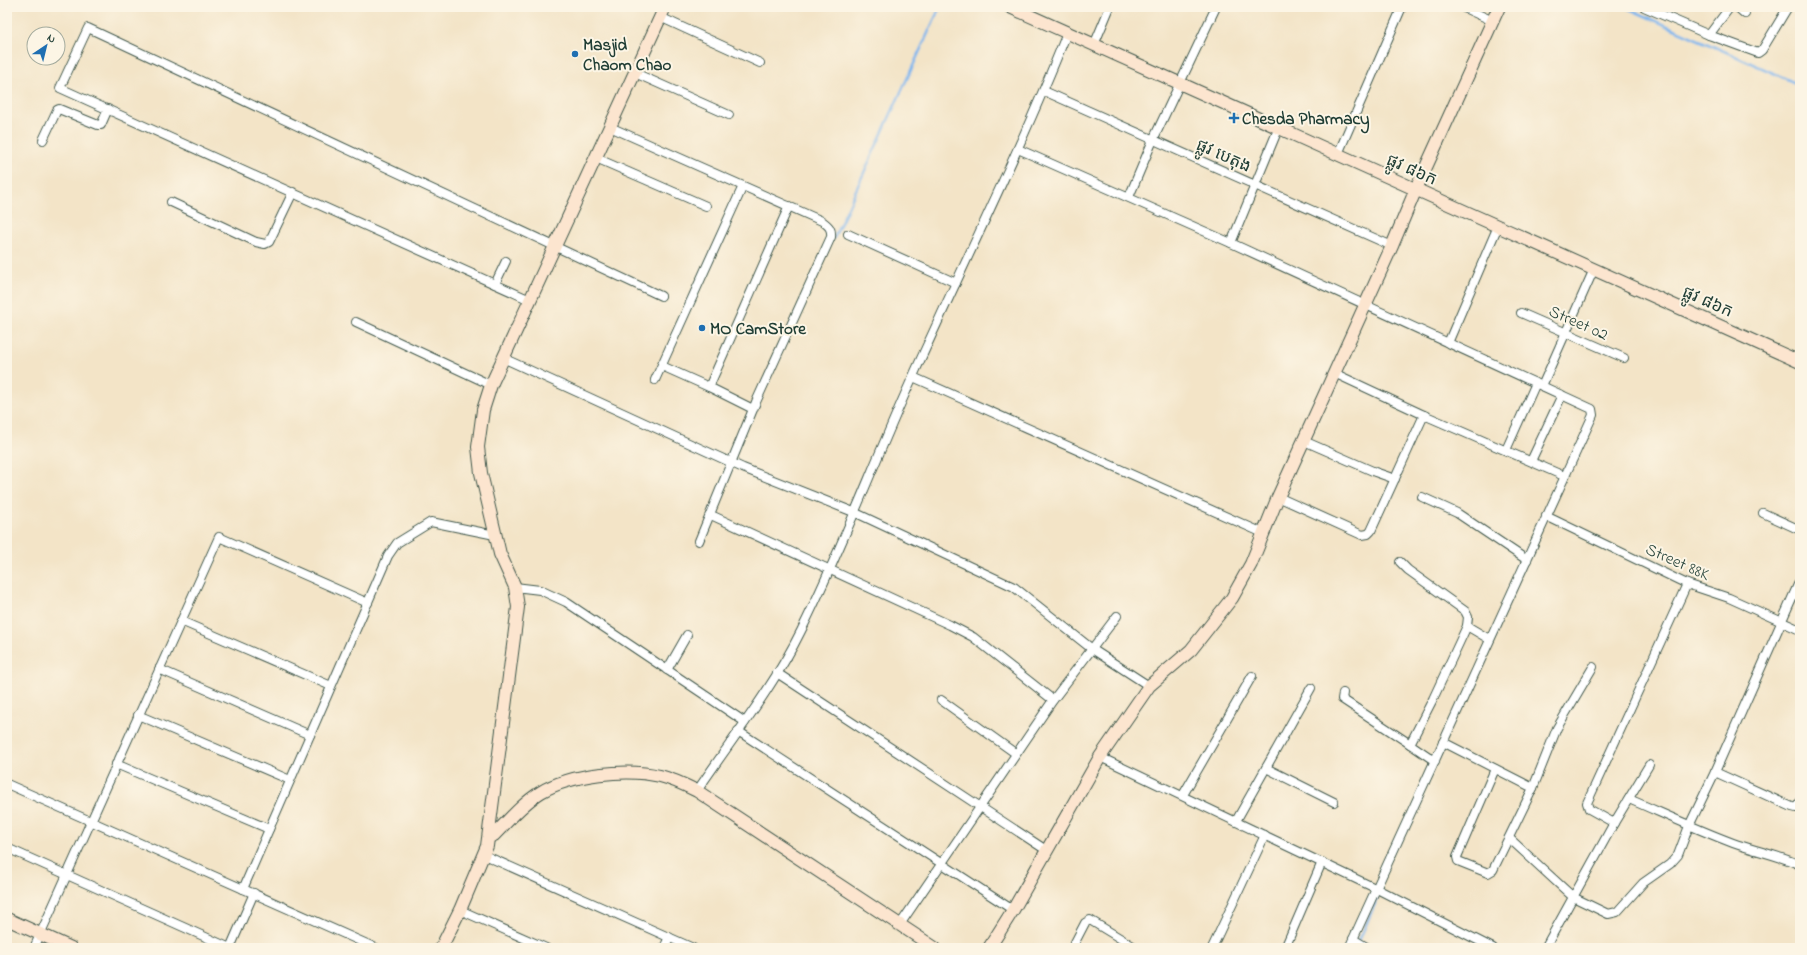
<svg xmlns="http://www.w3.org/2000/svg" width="1807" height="955" font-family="'Indie Flower','Noto Sans Khmer',sans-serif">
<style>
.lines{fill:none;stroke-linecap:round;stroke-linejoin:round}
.stream{stroke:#7eb6ee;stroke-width:2.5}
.street-casing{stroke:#3f564a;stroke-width:10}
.secondary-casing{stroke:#3f564a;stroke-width:14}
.street{stroke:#fff;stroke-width:8}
.secondary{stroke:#fce5cf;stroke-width:12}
.poi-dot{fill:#1f6fb2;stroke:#fcf5e5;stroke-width:1.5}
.labels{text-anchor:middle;stroke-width:4;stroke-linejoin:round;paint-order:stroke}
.poi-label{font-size:17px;font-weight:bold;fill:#1f3d34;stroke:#fcf5e5;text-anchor:start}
.street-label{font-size:17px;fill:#1f3d34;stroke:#fcf5e5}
</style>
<rect width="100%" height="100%" fill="#fcf5e5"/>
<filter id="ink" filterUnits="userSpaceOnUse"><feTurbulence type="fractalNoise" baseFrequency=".025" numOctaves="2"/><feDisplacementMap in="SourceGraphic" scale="8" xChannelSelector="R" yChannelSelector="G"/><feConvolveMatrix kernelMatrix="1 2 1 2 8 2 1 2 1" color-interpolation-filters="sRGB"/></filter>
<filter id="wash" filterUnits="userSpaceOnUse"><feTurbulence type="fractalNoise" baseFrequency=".012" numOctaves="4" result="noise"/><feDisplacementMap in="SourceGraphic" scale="16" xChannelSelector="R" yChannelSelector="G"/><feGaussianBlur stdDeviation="0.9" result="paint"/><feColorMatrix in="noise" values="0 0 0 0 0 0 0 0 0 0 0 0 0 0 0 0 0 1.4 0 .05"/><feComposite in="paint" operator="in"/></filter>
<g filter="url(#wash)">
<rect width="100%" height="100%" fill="#f3e4c7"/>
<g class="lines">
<g class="stream">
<path d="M1625,7L1800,85"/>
<path d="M834,238L940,7"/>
<path d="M1356,948L1377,899"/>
</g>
</g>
</g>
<g filter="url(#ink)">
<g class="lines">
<g class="street-casing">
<g id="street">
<path d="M1462,7L1493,21"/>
<path d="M1644,7L1709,35L1758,53L1762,50L1788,7"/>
<path d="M1737,7L1745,14"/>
<path d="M660,17L760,63"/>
<path d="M1709,35L1730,7"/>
<path d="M1094,45L1110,7"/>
<path d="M635,73L729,115"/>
<path d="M1044,91L1392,246"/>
<path d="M610,127L822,221C829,226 832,229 831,237L756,402L699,541"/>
<path d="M43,140L57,110L59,109L98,125H101L108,109"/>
<path d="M1018,149L1231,243L1592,409L1593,415L1349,948"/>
<path d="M1338,154L1402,7"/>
<path d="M596,158L706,206"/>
<path d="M1129,197L1153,140L1216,7"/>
<path d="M171,202L256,242L265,244L269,242L293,192"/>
<path d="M848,234L956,283"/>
<path d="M1231,243L1279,127"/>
<path d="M495,284L506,261"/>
<path d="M530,300L60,88L88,28L661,296"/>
<path d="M1521,313L1624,358"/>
<path d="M356,322L491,385"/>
<path d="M1448,343L1498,226"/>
<path d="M503,358L743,468L856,513L1014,587L1092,649L1149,686"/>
<path d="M662,366L709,387L753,409"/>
<path d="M1334,373L1424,415L1564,476"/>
<path d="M913,377L1263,533"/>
<path d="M655,380L743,186"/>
<path d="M1542,386L1594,269"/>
<path d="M709,387L789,206"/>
<path d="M1304,441L1375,472L1395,479"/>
<path d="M1506,450L1536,383"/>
<path d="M1531,461L1562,395"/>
<path d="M1278,497L1362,535L1368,534L1371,531L1424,415"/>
<path d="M1422,497L1457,513L1527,560"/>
<path d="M1763,513L1800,530"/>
<path d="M711,515L950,625L973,637L1053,700"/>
<path d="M1546,516L1687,584L1729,598L1800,630"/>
<path d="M1400,562L1408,570L1465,611L1468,617L1467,626L1489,639"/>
<path d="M515,587L540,590L566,602L745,722"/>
<path d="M181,621L331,686"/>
<path d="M159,669L310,735"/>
<path d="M667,670L687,635"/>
<path d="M777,673L1046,850"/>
<path d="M1343,693L1342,699L1410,744"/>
<path d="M941,700L1015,753"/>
<path d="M138,715L290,780"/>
<path d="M738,731L1013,910"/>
<path d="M1443,742L1533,788"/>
<path d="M1100,757L1375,888L1493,948"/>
<path d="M1435,761L1410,744L1433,699L1467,626"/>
<path d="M116,764L269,829"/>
<path d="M1266,768L1334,802"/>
<path d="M1495,769L1457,857L1458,861L1488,873L1493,870L1533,788L1557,728L1593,667"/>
<path d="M1715,772L1792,807L1796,808L1800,802"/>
<path d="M7,784L376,948"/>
<path d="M697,791C732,739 773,688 801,631C843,547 875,459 914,374C965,261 1021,148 1067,33"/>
<path d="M1183,795L1252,676"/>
<path d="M1629,799C1664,814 1698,830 1733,843C1755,851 1779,855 1800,865"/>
<path d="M1236,821L1311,688"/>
<path d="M1614,823L1589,809L1587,803L1687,584"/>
<path d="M1509,838L1573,897L1608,914L1617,912L1643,883L1670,864L1678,855L1689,826L1715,772L1800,580"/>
<path d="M7,848L230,948"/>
<path d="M484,855L693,948"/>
<path d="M243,889L388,556L397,543L431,522L495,535"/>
<path d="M460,910L546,948"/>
<path d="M899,926L1053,700L1117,616"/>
<path d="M1353,939L1368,948"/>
<path d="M34,948L219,537L368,603"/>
<path d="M230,948L254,893"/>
<path d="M664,948L669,937"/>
<path d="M1072,948L1085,923L1090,920L1136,948"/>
<path d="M1212,948L1265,835"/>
<path d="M1285,948L1322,862"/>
<path d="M1545,948L1614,823L1649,765"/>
</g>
</g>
<g class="secondary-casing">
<g id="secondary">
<path d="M1010,7L1800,362"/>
<path d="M489,837L494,835C509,820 523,803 541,792C571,774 627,768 660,776C673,779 685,785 697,791L935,948"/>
<path d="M7,919L71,948"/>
<path d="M441,948L460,910L487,846L518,607L515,587L500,554L481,473L478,447L483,410L491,385L665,7"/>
<path d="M989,948L1013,910L1100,757L1149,686L1191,650L1232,598L1251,564L1278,497L1392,246L1416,189L1499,7"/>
</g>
</g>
<use href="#street" class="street"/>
<use href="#secondary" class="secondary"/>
</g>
</g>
<g class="poi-dot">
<circle cx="575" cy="54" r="4"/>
<path d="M1232 112h4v4h4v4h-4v4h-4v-4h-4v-4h4z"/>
<circle cx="702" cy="328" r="4"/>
</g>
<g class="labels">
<g class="poi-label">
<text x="583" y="50">Masjid<tspan x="583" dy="20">Chaom Chao</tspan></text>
<text x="1242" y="124">Chesda Pharmacy</text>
<text x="710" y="334">MO CamStore</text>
</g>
<g class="street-label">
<text transform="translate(1224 155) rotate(24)" y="6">ផ្លូវ បេតុង</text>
<text transform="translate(1412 169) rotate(24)" y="6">ផ្លូវ ៨៦ក</text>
<text transform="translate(1708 301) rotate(24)" y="6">ផ្លូវ ៨៦ក</text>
<text transform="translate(1579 322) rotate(24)" y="6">Street 02</text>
<text transform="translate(1678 561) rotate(24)" y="6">Street 88K</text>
</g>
</g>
<rect width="1807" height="955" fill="none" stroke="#fcf5e5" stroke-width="24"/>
<g transform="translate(46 46) rotate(35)"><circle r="19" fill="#fcf5e5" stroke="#a4ab9e"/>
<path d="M0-3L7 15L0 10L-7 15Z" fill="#1f6fb2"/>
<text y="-6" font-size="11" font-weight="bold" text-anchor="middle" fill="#1f3d34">N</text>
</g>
</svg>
